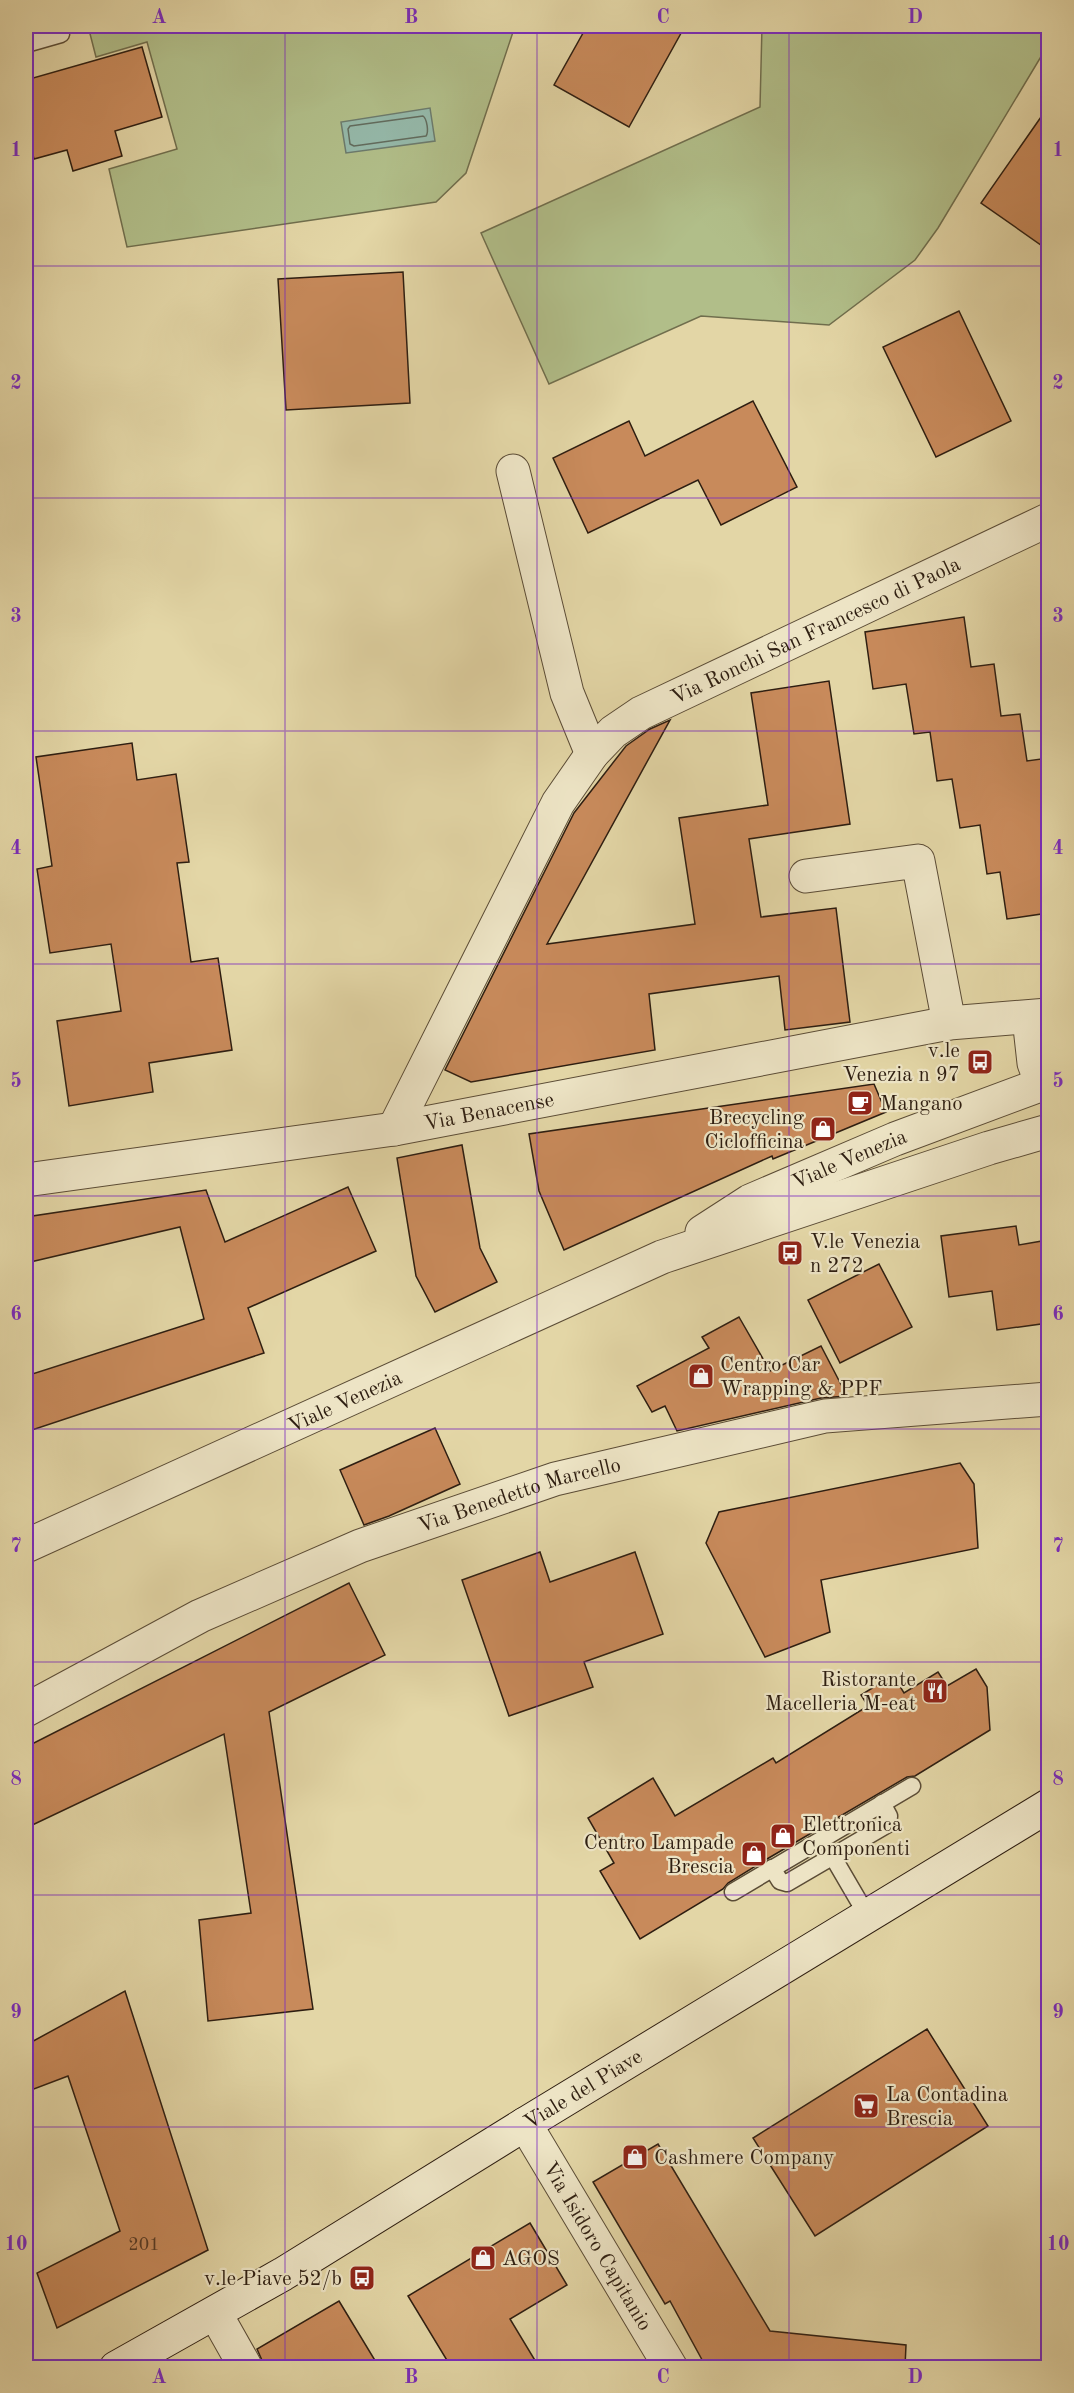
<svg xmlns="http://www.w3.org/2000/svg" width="1074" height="2393" font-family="'Old Standard TT',serif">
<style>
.green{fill:#b1be89;stroke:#706e4d;stroke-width:1.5}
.water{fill:#95b9aa;stroke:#6c7b6d;stroke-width:1.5}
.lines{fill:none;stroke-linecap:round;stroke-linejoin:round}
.shore{stroke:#626c5e;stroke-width:1.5}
.building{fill:#c88a5b;stroke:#2e1e11;stroke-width:1.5}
.service-casing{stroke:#5b4c36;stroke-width:19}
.minor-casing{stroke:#5b4c36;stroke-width:35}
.tertiary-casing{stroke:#5b4c36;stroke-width:35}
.secondary-casing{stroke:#2e1e11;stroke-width:35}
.service{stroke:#ede4c5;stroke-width:16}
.minor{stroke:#ede4c5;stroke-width:33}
.tertiary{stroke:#ede4c5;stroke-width:33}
.secondary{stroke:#ede4c5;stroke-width:33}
.grid{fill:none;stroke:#7b2cbf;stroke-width:1.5;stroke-opacity:0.55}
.labels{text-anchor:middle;stroke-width:4.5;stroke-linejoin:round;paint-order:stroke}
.number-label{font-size:18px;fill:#543924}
.street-label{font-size:21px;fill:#2e1e11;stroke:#ede4c5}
.poi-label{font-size:21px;fill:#2e1e11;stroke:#ede4c5;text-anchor:start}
.neatline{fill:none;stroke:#7b2cbf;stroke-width:2}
.grid-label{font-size:20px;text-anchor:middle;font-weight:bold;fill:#7b2cbf}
</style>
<rect width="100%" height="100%" fill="#e3d6a6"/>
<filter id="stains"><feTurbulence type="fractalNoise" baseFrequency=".00333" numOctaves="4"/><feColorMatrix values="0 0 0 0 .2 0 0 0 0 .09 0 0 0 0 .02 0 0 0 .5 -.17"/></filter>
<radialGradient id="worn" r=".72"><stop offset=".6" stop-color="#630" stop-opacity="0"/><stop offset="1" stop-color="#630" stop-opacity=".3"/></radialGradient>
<g class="green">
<path d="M88,26H515L466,173L436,202L127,247L109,169L177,149L147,42L96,57Z"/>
<path d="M762,26H1048V45L938,228L915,260L829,325L701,316L549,384L481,233L760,107Z"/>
</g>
<path class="water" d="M430,108L435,141L346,153L341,122Z"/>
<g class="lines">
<path class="shore" d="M423,116C427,119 429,132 426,136L354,146L350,144L348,129L350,126Z"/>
</g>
<g class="building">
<path d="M587,26H685L629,127L554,85Z"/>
<path d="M142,47L162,117L115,131L122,156L73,171L67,150L34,159L26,129V80Z"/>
<path d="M1048,107V250L981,203Z"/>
<path d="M403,272L410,403L286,410L278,279Z"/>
<path d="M959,311L1011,421L936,457L883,347Z"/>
<path d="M753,401L797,487L721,525L698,480L588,533L553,458L629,421L645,456Z"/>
<path d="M964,617L971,667L994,664L1001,716L1020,714L1027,761L1041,759L1048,814V913L1007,919L1000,872L987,874L980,825L960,828L952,779L937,781L930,732L914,734L906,684L873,689L865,632Z"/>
<path d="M829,681L850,824L749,839L761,917L836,908L850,1022L785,1030L779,976L649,994L655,1050L471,1082L445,1070L574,813L626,746L650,729L670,720L547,944L695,924L679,818L768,805L751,693Z"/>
<path d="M132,743L137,780L176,774L189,862L177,863L191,962L218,958L232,1050L149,1063L153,1092L69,1106L57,1021L121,1011L111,944L50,953L37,869L52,866L36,757Z"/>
<path d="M874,1084L886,1112L773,1159L772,1156L564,1250L539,1191L529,1134Z"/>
<path d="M462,1145L480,1248L497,1282L435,1312L416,1276L397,1158Z"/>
<path d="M348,1187L376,1251L248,1308L264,1353L26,1432V1376L204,1319L180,1227L26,1263V1217L206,1190L225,1242Z"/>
<path d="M1016,1226L1019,1245L1048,1240V1323L997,1330L992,1291L949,1297L941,1236Z"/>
<path d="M879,1264L912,1327L840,1363L808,1300Z"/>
<path d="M739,1317L770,1371L821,1346L847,1396L821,1398L677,1431L665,1406L652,1412L637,1386L709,1348L702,1337Z"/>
<path d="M435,1428L460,1484L389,1516L364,1525L340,1470Z"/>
<path d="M960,1463L974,1484L978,1548L821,1580L830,1632L765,1657L706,1543L719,1512Z"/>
<path d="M540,1552L550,1582L635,1552L663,1634L584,1662L593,1687L509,1716L462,1580Z"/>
<path d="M349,1583L385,1655L269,1712L313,2009L208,2021L199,1920L251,1913L224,1734L26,1828V1747Z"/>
<path d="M976,1669L987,1687L990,1730L915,1776L907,1777L767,1859L728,1883L723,1889L640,1939L600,1871L614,1863L588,1818L653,1778L675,1816L773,1758L776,1763L868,1706L861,1695L893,1675L904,1693L938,1672L947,1686Z"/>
<path d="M125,1991L208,2250L57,2328L37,2273L120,2231L68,2076L26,2092V2045Z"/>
<path d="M927,2029L988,2126L815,2236L753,2138Z"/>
<path d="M658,2144L770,2331L906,2345L905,2367H706L670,2301L665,2304L593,2182Z"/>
<path d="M530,2223L567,2285L510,2319L539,2367H451L408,2296Z"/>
<path d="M339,2301L379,2367H265L257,2349Z"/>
</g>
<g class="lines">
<g class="service-casing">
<g id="service">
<path d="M26,44L61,34"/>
<path d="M833,1857L868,1917"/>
<path d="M772,1868L780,1881L787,1883L888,1824L889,1816L882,1803"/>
<path d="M733,1892L912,1786"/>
</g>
</g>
<g class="minor-casing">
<g id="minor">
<path d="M513,471L567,693L592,754"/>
<path d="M806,876L918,861L949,1023"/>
<path d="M1042,1085L1034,1063L1029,1018L1048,1025"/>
<path id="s1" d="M394,1129L558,803L592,754L613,732L641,713L1048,520"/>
<path id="s2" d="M26,1180L394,1129L949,1023L1048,1015"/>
<path id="s3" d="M26,1710L200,1616L360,1546L555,1479L825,1416L1048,1399"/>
<path id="s4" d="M525,2124L671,2368"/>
<path d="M215,2313L246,2368"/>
</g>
</g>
<g class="tertiary-casing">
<g id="tertiary">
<path id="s5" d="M702,1232L750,1201L895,1139L1048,1082"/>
<path id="s6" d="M26,1546L662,1257L989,1148L1048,1131"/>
</g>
</g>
<g class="secondary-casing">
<g id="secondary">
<path id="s7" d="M116,2368L283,2274L525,2124L1048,1806"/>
</g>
</g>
<use href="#service" class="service"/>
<use href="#minor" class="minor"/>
<use href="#tertiary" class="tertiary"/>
<use href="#secondary" class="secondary"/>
</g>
<path class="grid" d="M285,26V2368M537,26V2368M789,26V2368M26,266H1048M26,498H1048M26,731H1048M26,964H1048M26,1196H1048M26,1429H1048M26,1662H1048M26,1895H1048M26,2127H1048"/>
<defs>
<g id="bus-square" transform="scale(1.35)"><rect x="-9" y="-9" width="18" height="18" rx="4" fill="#8f2418" stroke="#ede4c5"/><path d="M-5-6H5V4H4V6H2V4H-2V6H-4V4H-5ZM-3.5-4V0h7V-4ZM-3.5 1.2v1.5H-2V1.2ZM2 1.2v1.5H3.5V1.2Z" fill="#fff"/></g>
<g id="cafe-square" transform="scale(1.35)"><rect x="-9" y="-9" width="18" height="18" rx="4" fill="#8f2418" stroke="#ede4c5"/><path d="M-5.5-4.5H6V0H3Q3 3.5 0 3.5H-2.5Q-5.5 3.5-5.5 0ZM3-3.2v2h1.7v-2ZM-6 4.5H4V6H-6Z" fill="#fff"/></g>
<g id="shop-square" transform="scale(1.35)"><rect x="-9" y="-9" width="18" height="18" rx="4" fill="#8f2418" stroke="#ede4c5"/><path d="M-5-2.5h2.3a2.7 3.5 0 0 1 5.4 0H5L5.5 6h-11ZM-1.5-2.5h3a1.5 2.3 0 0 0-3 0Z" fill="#fff"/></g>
<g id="restaurant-square" transform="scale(1.35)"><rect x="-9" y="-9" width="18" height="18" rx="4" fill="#8f2418" stroke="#ede4c5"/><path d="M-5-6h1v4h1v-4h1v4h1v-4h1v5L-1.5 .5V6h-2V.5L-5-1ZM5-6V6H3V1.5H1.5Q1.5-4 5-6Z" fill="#fff"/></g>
<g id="supermarket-square" transform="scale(1.35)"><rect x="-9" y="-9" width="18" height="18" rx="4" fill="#8f2418" stroke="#ede4c5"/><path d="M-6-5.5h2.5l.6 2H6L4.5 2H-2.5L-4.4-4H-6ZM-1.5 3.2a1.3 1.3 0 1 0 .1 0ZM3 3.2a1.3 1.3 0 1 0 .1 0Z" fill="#fff"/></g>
</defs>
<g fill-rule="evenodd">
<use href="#bus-square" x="980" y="1062"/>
<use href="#cafe-square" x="860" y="1103"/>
<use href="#shop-square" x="823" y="1129"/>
<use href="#bus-square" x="790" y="1253"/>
<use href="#shop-square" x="701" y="1376"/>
<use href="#restaurant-square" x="935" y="1691"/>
<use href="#shop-square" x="783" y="1836"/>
<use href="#shop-square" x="754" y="1854"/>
<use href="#supermarket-square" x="866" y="2106"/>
<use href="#shop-square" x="635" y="2157"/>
<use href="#shop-square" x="483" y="2258"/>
<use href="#bus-square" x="362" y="2278"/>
</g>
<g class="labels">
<g class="number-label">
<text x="144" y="2250">201</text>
</g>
<g class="street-label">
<text dy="7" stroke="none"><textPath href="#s1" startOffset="682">Via Ronchi San Francesco di Paola</textPath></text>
<text dy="7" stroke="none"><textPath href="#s2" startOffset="468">Via Benacense</textPath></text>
<text dy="7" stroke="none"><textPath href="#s5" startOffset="165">Viale Venezia</textPath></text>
<text dy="7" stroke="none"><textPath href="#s6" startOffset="350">Viale Venezia</textPath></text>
<text dy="7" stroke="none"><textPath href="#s3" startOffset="540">Via Benedetto Marcello</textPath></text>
<text dy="7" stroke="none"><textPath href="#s7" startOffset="544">Viale del Piave</textPath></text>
<text dy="7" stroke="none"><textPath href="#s4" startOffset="142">Via Isidoro Capitanio</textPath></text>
</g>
<g class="poi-label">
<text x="960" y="1057" text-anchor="end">v.le<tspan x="960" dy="24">Venezia n 97</tspan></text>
<text x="880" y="1110">Mangano</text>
<text x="804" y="1124" text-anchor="end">Brecycling<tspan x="804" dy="24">Ciclofficina</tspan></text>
<text x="810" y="1248">V.le Venezia<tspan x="810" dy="24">n 272</tspan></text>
<text x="720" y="1371">Centro Car<tspan x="720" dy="24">Wrapping &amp; PPF</tspan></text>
<text x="916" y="1686" text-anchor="end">Ristorante<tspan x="916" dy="24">Macelleria M-eat</tspan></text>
<text x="802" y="1831">Elettronica<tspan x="802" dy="24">Componenti</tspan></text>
<text x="734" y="1849" text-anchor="end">Centro Lampade<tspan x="734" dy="24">Brescia</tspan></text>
<text x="886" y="2101">La Contadina<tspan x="886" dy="24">Brescia</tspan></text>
<text x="654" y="2164">Cashmere Company</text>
<text x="502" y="2265">AGOS</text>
<text x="342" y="2285" text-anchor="end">v.le Piave 52/b</text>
</g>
</g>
<rect width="1074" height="2393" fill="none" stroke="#e3d6a6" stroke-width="66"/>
<rect x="33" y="33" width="1008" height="2327" class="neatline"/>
<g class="grid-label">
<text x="159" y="23">A</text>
<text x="411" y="23">B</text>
<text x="663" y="23">C</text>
<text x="915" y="23">D</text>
<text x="16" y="156">1</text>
<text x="1058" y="156">1</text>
<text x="16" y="389">2</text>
<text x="1058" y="389">2</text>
<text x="16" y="622">3</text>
<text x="1058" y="622">3</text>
<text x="16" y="854">4</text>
<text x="1058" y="854">4</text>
<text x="16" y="1087">5</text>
<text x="1058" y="1087">5</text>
<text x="16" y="1320">6</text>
<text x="1058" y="1320">6</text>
<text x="16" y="1552">7</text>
<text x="1058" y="1552">7</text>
<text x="16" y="1785">8</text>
<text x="1058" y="1785">8</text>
<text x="16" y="2018">9</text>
<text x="1058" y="2018">9</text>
<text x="16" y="2250">10</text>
<text x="1058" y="2250">10</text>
<text x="159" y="2383">A</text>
<text x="411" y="2383">B</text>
<text x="663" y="2383">C</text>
<text x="915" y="2383">D</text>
</g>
<rect width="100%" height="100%" filter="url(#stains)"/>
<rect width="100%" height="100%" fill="url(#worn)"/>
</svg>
